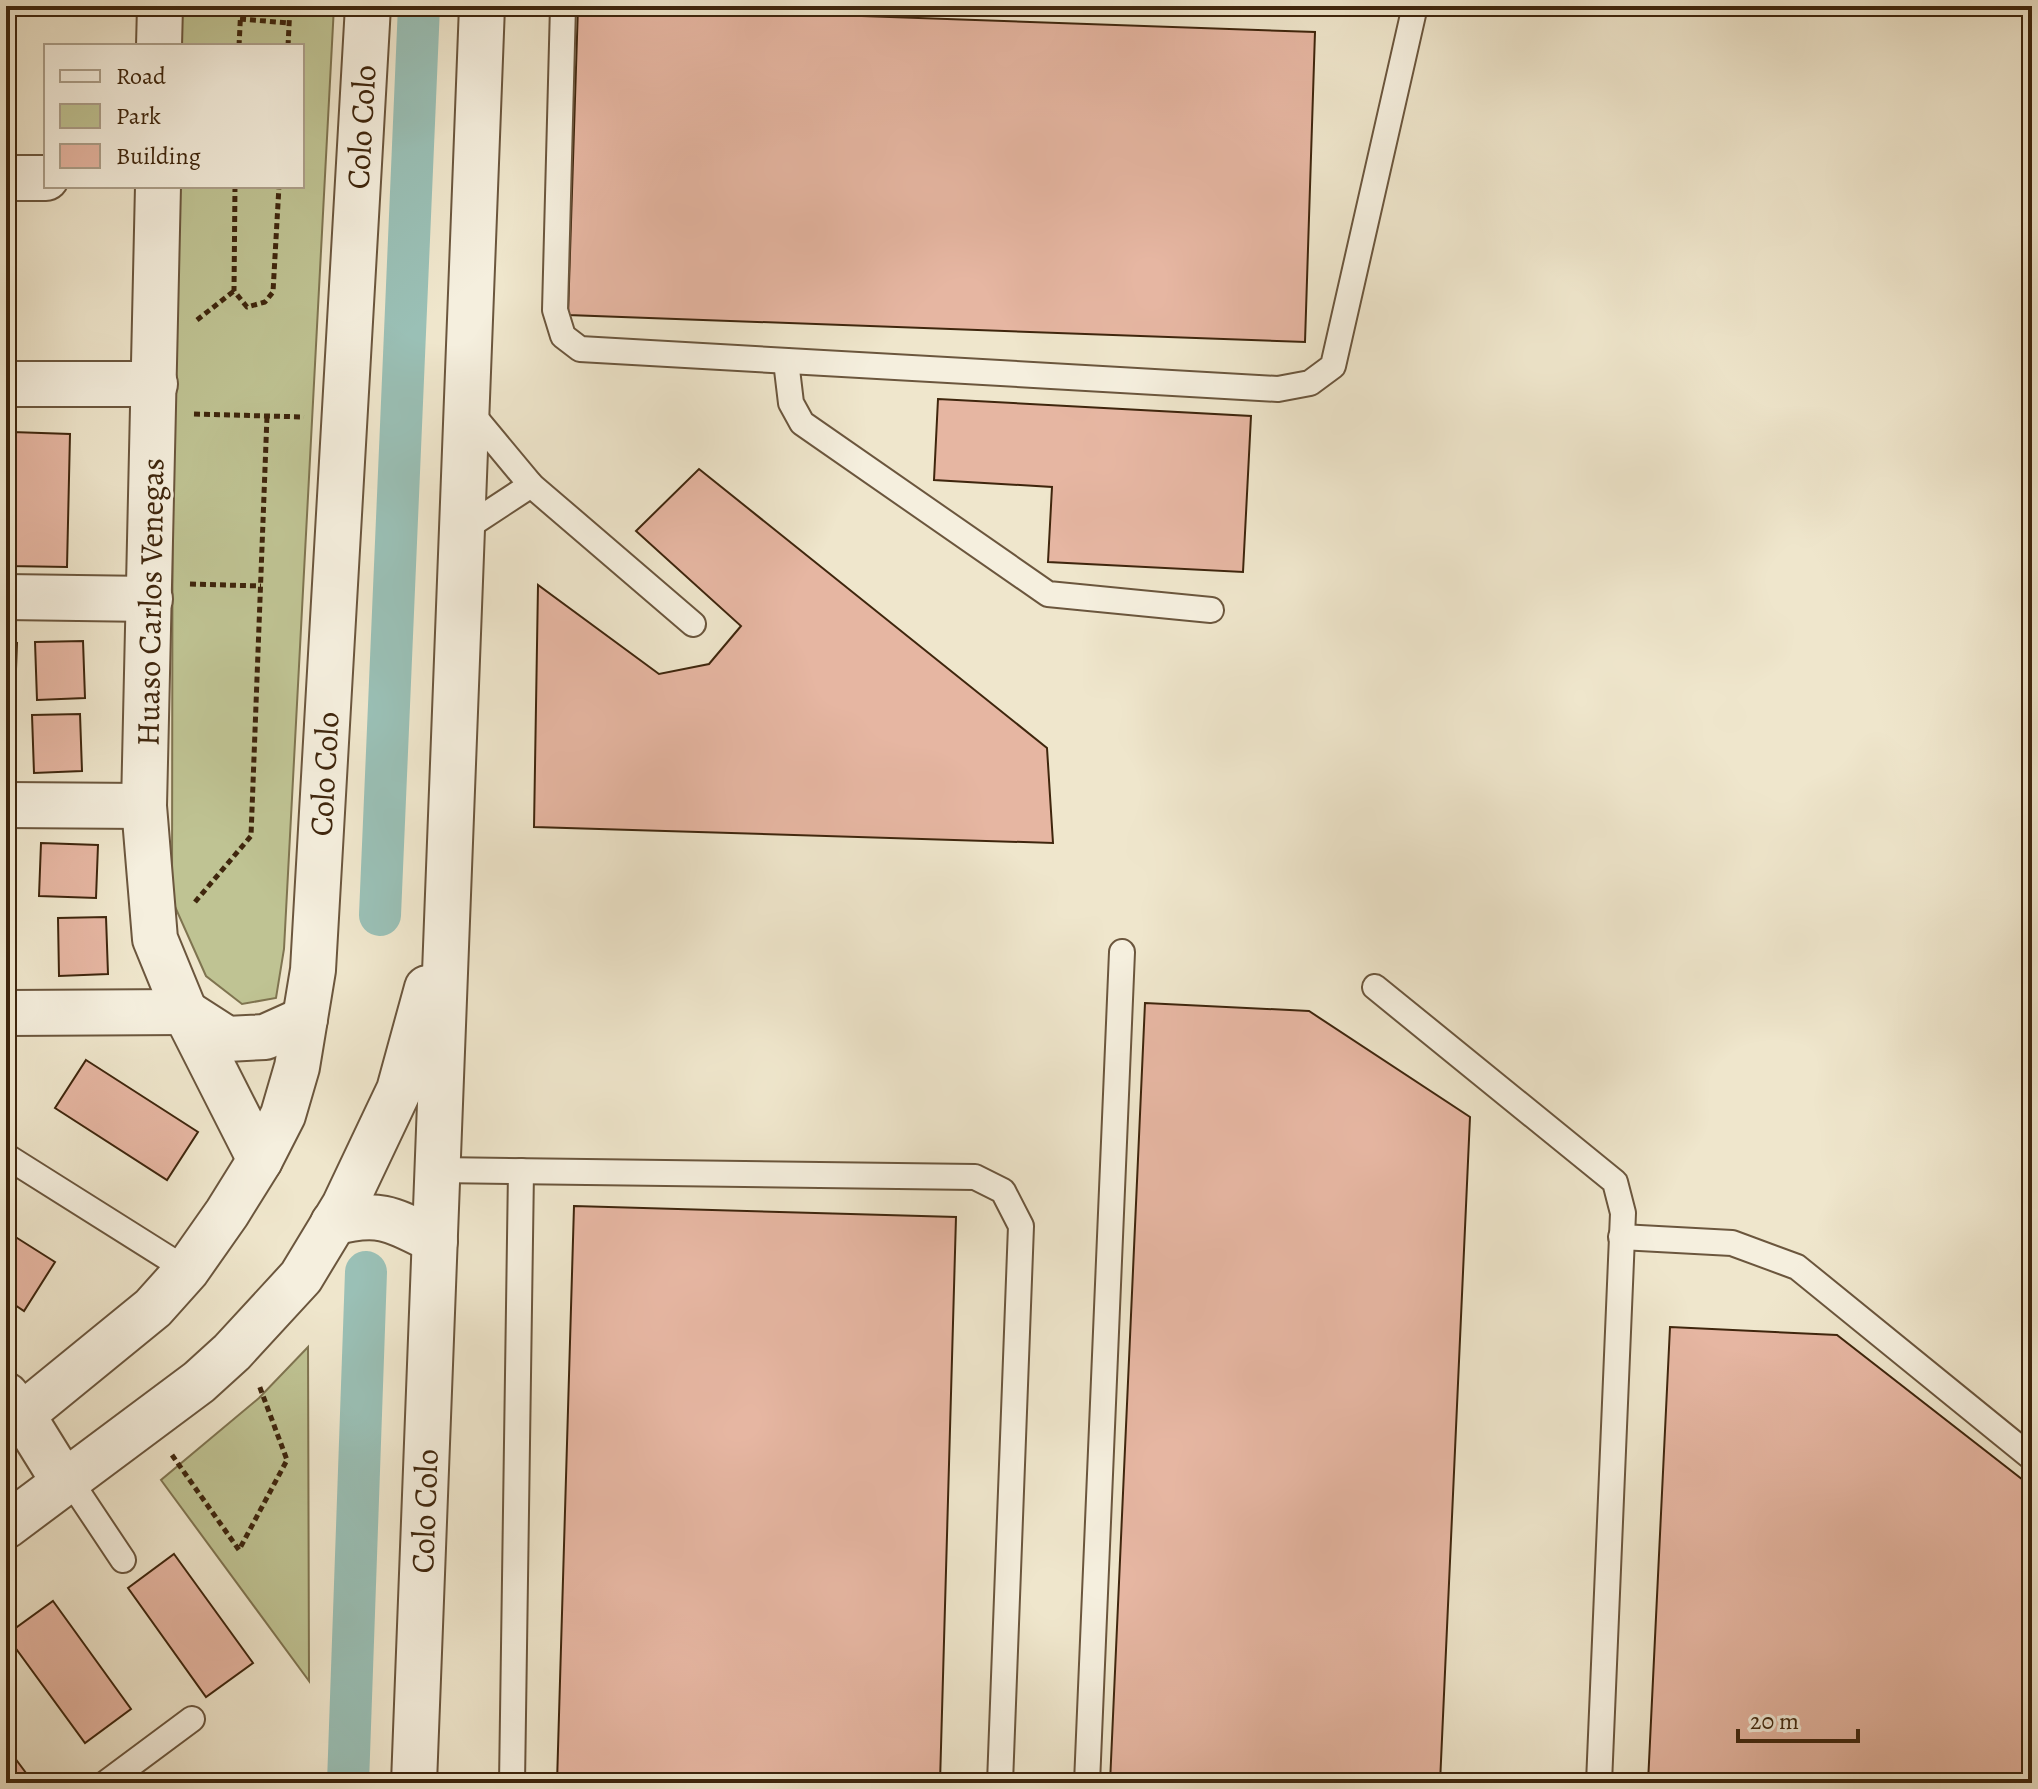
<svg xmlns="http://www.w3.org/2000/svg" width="2038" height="1789" font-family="Alegreya,serif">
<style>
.green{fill:#bfc393;stroke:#7f7450;stroke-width:2}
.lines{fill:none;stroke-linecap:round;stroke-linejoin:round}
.canal{stroke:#9ac0b6;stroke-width:42}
.building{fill:#e6b6a2;stroke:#3f260d;stroke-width:2}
.lane-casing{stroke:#6b563d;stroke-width:28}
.street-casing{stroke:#6b563d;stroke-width:48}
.path{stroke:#3f260d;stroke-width:5;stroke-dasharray:6 4;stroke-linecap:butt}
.lane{stroke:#f5efde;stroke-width:24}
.street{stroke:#f5efde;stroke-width:44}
.labels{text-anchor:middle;stroke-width:6;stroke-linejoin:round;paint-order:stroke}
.street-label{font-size:32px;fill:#3f260d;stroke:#f5efde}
</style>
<rect width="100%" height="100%" fill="#efe6cc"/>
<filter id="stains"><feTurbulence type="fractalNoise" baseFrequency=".0025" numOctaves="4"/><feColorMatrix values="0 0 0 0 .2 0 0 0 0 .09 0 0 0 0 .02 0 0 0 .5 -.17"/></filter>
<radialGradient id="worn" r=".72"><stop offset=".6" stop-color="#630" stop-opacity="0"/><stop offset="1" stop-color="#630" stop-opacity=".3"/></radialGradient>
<g class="green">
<path d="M174,6H334L284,949L276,998L242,1004L206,976L172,900L173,186H302V46H174Z"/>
<path d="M308,1347L309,1681L161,1480L259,1398Z"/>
</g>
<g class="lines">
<g class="canal">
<path d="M380,915L419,6"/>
<path d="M348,1783L366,1272"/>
</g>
</g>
<g class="building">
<path d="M578,6L1315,32L1305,342L568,315Z"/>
<path d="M938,399L1251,416L1243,572L1048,562L1052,487L934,480Z"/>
<path d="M12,432L70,434L67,567L9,566Z"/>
<path d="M699,469L1047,748L1053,843L534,827L538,585L659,674L709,664L741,626L636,531Z"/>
<path d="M83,641L85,698L37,700L35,642Z"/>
<path d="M6,642L17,643L15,695L6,694Z"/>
<path d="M80,714L82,771L34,773L32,715Z"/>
<path d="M6,723H10L8,773L6,772Z"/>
<path d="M41,843L98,845L96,898L39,896Z"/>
<path d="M6,845H12L10,897H6Z"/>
<path d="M106,917L108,974L59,976L58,918Z"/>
<path d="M6,926H12L10,976H6Z"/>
<path d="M1145,1003L1309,1011L1470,1117L1440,1783H1110Z"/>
<path d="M86,1060L198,1132L167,1180L55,1108Z"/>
<path d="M574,1206L956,1217L940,1783H557Z"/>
<path d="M6,1231L55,1262L24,1311L6,1299Z"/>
<path d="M1670,1327L1837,1335L2032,1487V1783H1648Z"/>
<path d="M174,1554L253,1663L206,1697L128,1588Z"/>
<path d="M53,1601L131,1709L85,1743L6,1635Z"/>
<path d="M6,1746L29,1777L21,1783H6Z"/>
</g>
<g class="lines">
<g class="lane-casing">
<g id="lane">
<path d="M563,6L555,310L563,336L580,349L1278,389L1310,383L1333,366L1415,6"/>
<path d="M786,361L791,403L802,423L1048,594L1211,610"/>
<path d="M467,408L531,485L693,624"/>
<path d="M461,531L531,485"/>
<path d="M1375,987L1615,1182L1623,1213L1599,1783"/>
<path d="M6,1156L187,1270"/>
<path d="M438,1170L975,1177L1003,1191L1021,1226L1000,1783"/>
<path d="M1621,1237L1732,1243L1797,1267L2032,1458"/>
<path d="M69,1479L123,1560"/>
<path d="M106,1783L192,1719"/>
<path d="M512,1783L521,1171"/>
<path d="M1087,1783L1122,952"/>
</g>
</g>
<g class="street-casing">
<g id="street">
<path d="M159,46L160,6"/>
<path d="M6,178H46"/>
<path d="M158,186L144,806L155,939L185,1012L260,1160"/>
<path d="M6,384H155"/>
<path d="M6,597L150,599"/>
<path d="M6,805L144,806"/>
<path d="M185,1012L227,1039L265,1037L305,1019"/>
<path d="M6,1013L185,1012"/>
<path d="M333,1223C380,1210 394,1220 435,1241"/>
<path d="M6,1395L23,1416L64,1482"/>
<path id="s1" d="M6,1428L153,1308L187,1270L227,1213L260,1160L283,1115L297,1067L313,970L368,6"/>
<path d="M6,1526L199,1382L232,1352L301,1277L344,1206L399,1090L427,988"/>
<path id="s2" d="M414,1783L482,6"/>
</g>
</g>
<g class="path">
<path d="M240,19L289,23"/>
<path d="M239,46L241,6"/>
<path d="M288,46L290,6"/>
<path d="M235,186L234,291L247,307L265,302L273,292L279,186"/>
<path d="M197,320L234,291"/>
<path d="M194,414L304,417"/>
<path d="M190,584L261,586"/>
<path d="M195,902L251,836L267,416"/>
<path d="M172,1455L239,1550L287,1460L259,1385"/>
</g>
<use href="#lane" class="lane"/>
<use href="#street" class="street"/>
</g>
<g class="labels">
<g class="street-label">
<text dy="11" stroke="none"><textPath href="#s1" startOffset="1416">Colo Colo</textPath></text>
<text transform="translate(150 602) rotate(-89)" y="11">Huaso Carlos Venegas</text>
<text dy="11" stroke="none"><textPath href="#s1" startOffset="768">Colo Colo</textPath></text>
<text dy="11" stroke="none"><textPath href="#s2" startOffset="272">Colo Colo</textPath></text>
</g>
</g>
<rect width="2038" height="1789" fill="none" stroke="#efe6cc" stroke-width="32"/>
<rect x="8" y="8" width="2022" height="1773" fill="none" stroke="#3f260d" stroke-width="4"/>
<rect x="16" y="16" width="2006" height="1757" fill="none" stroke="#3f260d" stroke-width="2"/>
<rect x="44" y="44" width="260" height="144" fill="#f5efde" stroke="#ac9f8a" stroke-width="2"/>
<rect x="60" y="70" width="40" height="12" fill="#f5efde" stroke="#ac9f8a" stroke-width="2"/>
<text x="116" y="84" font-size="24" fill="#3f260d">Road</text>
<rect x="60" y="104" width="40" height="24" fill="#bfc393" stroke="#ac9f8a" stroke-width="2"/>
<text x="116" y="124" font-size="24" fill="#3f260d">Park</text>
<rect x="60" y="144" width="40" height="24" fill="#e6b6a2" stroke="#ac9f8a" stroke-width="2"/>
<text x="116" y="164" font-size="24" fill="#3f260d">Building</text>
<path d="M1738 1729v12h120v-12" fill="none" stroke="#3f260d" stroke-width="4"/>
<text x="1750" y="1729" font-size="24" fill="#3f260d" stroke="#f5efde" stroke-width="6" paint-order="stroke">20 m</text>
<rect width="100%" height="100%" filter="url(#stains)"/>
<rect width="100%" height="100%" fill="url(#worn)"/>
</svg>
